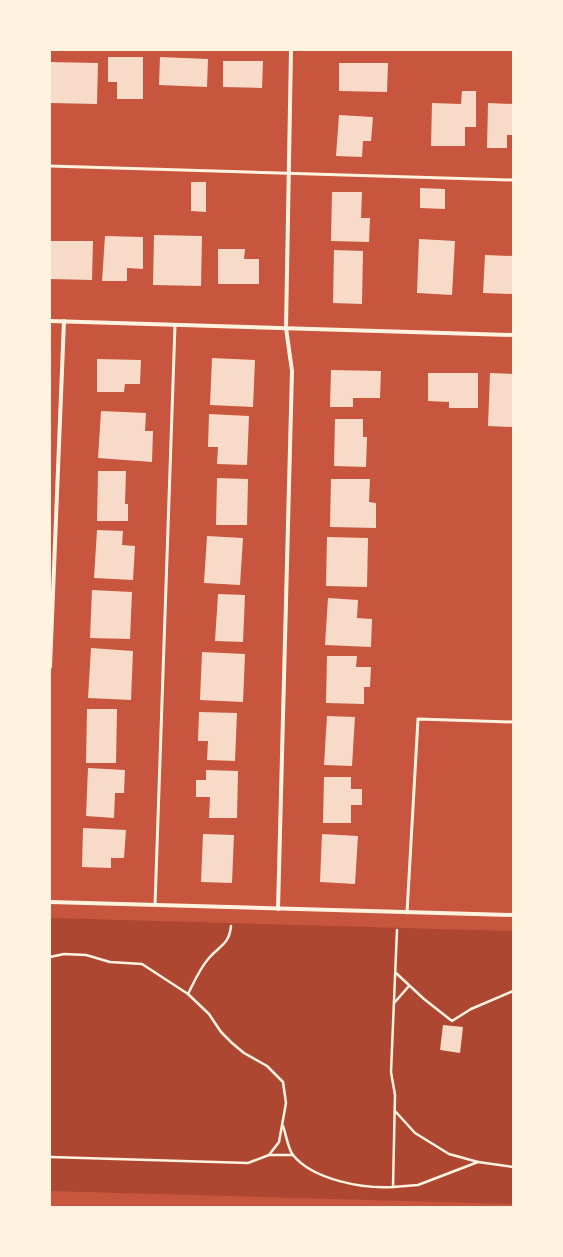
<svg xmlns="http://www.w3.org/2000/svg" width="563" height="1257" font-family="Spectral,serif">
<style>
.green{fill:#ae4732}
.building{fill:#f7dbc8}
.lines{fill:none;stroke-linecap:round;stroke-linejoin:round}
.path{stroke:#fff3e0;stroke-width:2.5}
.service{stroke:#fff3e0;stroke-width:3}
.minor{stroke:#fff3e0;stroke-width:4}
</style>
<rect width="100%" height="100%" fill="#c8553d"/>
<path class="green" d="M50,918L513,931V1204L50,1191Z"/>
<g class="building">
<path d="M108,57H143V99H117V82H108Z"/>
<path d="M160,57L208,59L207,87L159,85Z"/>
<path d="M223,61H263L262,88L223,87Z"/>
<path d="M50,62L98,63L97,104L50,103Z"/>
<path d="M339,63H388L387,92L339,91Z"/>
<path d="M462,91H476V127H465V146H431L432,103L461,104Z"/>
<path d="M488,103L513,104V135H507V148H487Z"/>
<path d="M339,115L373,117L371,141H363L362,157L336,156Z"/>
<path d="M191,182H206V212L191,211Z"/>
<path d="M420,188L445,189V209L420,208Z"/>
<path d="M332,192H362L361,218H370L369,242L331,241Z"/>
<path d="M154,235L202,236L201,286L153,285Z"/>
<path d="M105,236L143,237V269L127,268V281H102Z"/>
<path d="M419,239L455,241L452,295L417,293Z"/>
<path d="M50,241H93L92,280L50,279Z"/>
<path d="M218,249H245L244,259H259V284H218Z"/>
<path d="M334,250L363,251L362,304L333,303Z"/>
<path d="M485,255L513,256V294L483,293Z"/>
<path d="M212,358L255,360L253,407L210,405Z"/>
<path d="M97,359L141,360L140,384H125L124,392H97Z"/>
<path d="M331,370L381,371L380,398H353V407H330Z"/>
<path d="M428,373H478V408H449V402L428,401Z"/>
<path d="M490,373L513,374L512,427L488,426Z"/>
<path d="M101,411L146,413L145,431H153L152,462L98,458Z"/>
<path d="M209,414L249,416L247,465L217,464L218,447H208Z"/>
<path d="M335,419H363V437H367L366,467L334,466Z"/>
<path d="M98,471H126L125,504H128V521H97Z"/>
<path d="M217,478L248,479L247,525H216Z"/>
<path d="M331,479H370L369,502L376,503V528L330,527Z"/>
<path d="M97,530L123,531L122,545L135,546L133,580L94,578Z"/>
<path d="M207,536L243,538L240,585L204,583Z"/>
<path d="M327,537L368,538L367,587L326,586Z"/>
<path d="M92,590L132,592L130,639L90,638Z"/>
<path d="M218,594L245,595L243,642L215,641Z"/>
<path d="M328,598L358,600L357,618L372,619L371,647L325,645Z"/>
<path d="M91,648L133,651L131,700L88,698Z"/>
<path d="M202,652L245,654L243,702L200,700Z"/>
<path d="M327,656H357L356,667H371L370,687H364V704L326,703Z"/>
<path d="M87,709H117L116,763H86Z"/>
<path d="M199,712L237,713L235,761L207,760L208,741H198Z"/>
<path d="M327,716L355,717L352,766L324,765Z"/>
<path d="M88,768L125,770L124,793H115L114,818L86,816Z"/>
<path d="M206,770L238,771L237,818H209L210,797H196V780H206Z"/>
<path d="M324,777H351V789H362V805H351V823H323Z"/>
<path d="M83,828L126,830L124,858H111V868L82,867Z"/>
<path d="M203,834L234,835L232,883L201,882Z"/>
<path d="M322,834L358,836L355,884L320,882Z"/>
<path d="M443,1025L463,1027L460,1053L440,1050Z"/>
</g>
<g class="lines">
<g class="path">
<path d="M50,957L64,954L86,955L110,962L142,964L188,994L209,1014L221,1032L232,1043L244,1053L267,1066L283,1082L286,1103L279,1142L269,1155L248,1163L50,1157"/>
<path d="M396,973L424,999L452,1021L471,1009L513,991"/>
<path d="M188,994C194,982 200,968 209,958C220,945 229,945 231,926"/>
<path d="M395,1002L409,986"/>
<path d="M283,1126C286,1134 288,1149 293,1155C313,1180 364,1189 393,1187L395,1095L391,1072L397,930"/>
<path d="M269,1155H293"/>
<path d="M478,1162L513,1167"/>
<path d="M393,1187L418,1185L478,1162L449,1154L415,1133L395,1111"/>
</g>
<g class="service">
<path d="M50,166L513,180"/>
<path d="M155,905L175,325"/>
<path d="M407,913L418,719L513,722"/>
</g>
<g class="minor">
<path d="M50,321L513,335"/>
<path d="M50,667L64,321"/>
<path d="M50,902L513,915"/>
<path d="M278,909L292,371L286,328L291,50"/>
</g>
</g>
<rect width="563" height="1257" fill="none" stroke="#fff3e0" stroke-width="102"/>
</svg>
